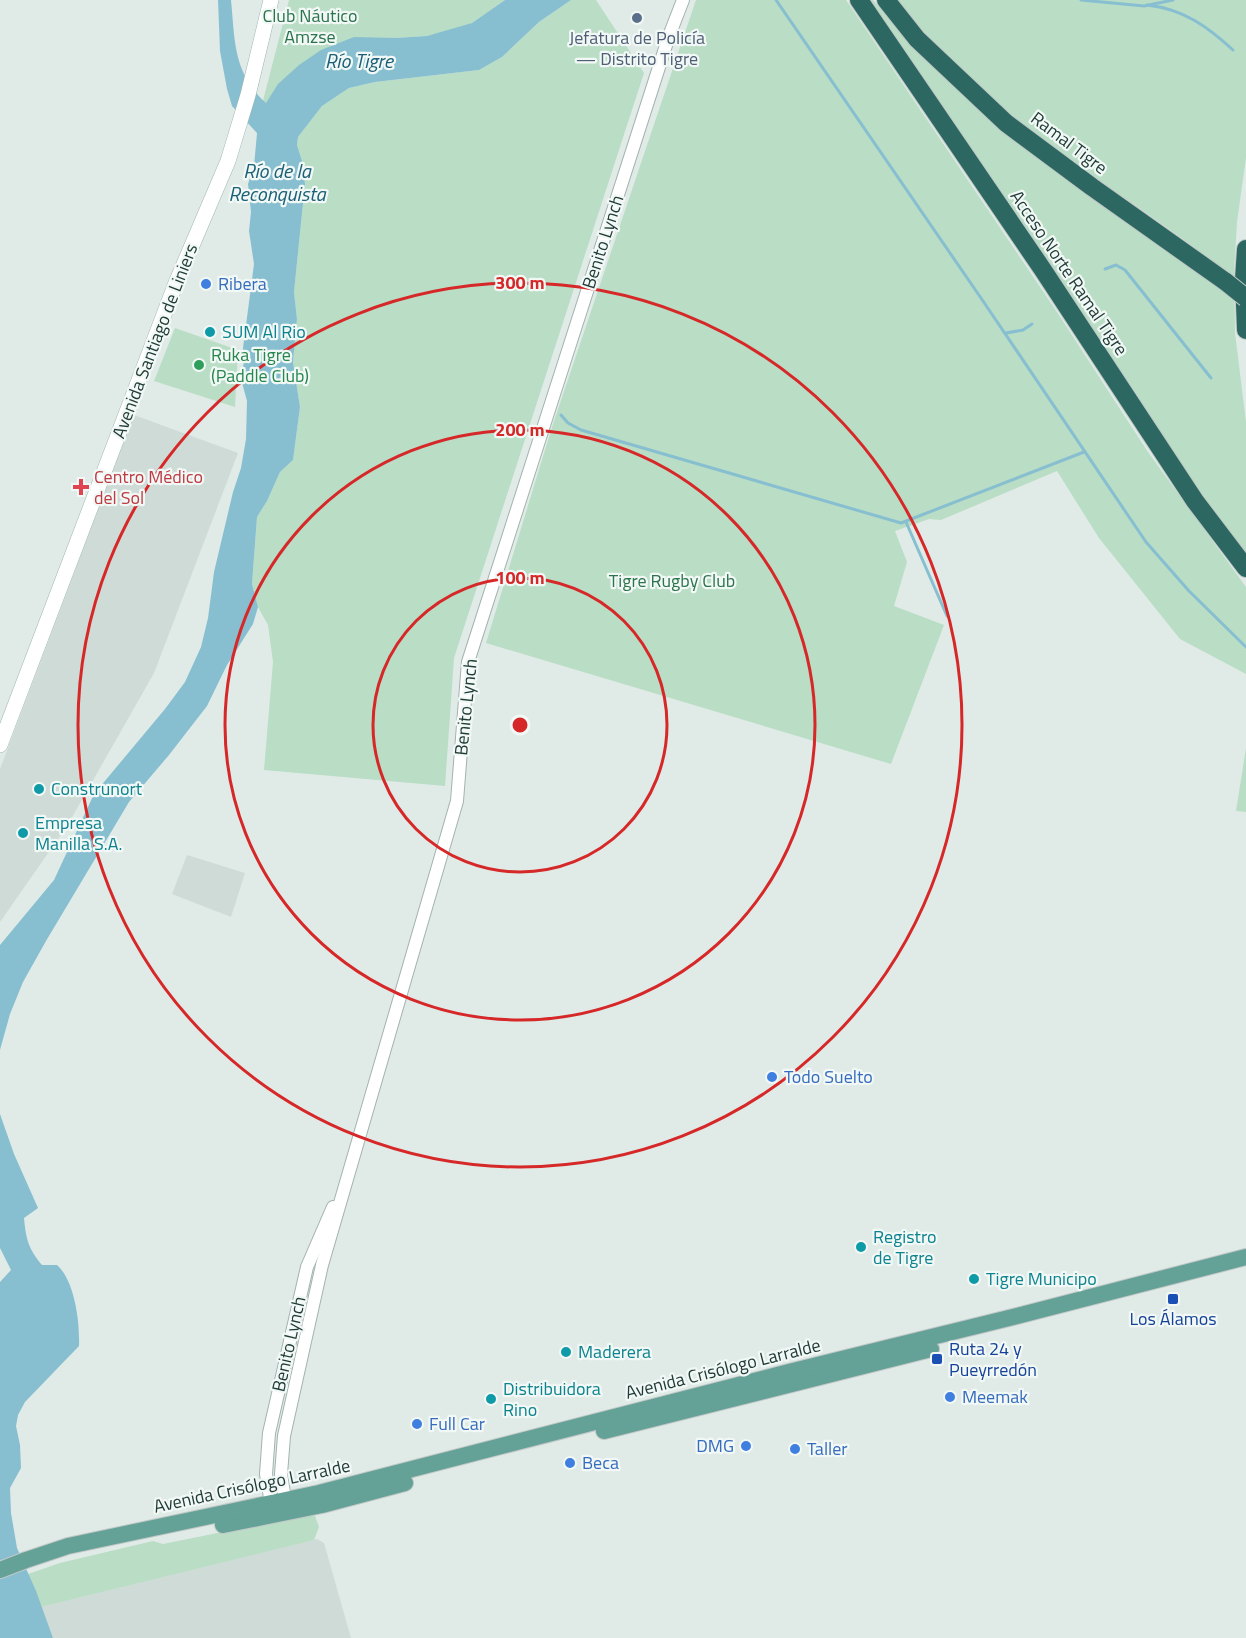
<svg xmlns="http://www.w3.org/2000/svg" width="1246" height="1638" font-family="'Titillium Web',sans-serif">
<style>
.built{fill:#cedbd6}
.green{fill:#b9ddc5}
.water{fill:#87bfd1}
.lines{fill:none;stroke-linecap:round;stroke-linejoin:round}
.stream{stroke:#87bfd1;stroke-width:3}
.tertiary-casing{stroke:#a3b3af;stroke-width:14}
.secondary-casing{stroke:#9fb7b0;stroke-width:16}
.primary-casing{stroke:#c1c8c7;stroke-width:18}
.motorway-casing{stroke:#c1c8c7;stroke-width:20}
.tertiary{stroke:#fff;stroke-width:12}
.secondary{stroke:#fff;stroke-width:15}
.primary{stroke:#64a197;stroke-width:16}
.motorway{stroke:#2c6861;stroke-width:18}
.motorway-bridge-casing{stroke:#c1c8c7;stroke-width:20;stroke-linecap:butt}
.motorway-bridge{stroke:#2c6861;stroke-width:18}
.ring{fill:none;stroke:#d62828;stroke-width:3}
.service-dot{fill:#5c6f8a;stroke:#f1f8f5;stroke-width:2}
.shop-dot{fill:#3f7fe0;stroke:#f1f8f5;stroke-width:2}
.culture-dot{fill:#0f9aa8;stroke:#f1f8f5;stroke-width:2}
.leisure-dot{fill:#2e9e5b;stroke:#f1f8f5;stroke-width:2}
.health-dot{fill:#e0444e;stroke:#f1f8f5;stroke-width:2}
.transit-dot{fill:#1a4fb4;stroke:#f1f8f5;stroke-width:2}
.labels{text-anchor:middle;stroke-width:4.5;stroke-linejoin:round;paint-order:stroke}
.park-label{font-size:18px;fill:#2b734d;stroke:#f1f8f5}
.service-label{font-size:18px;fill:#4e5e75;stroke:#f1f8f5}
.street-label{font-size:18px;fill:#213c37;stroke:#f1f8f5}
.shop-label{font-size:18px;fill:#366cbe;stroke:#f1f8f5;text-anchor:start}
.culture-label{font-size:18px;fill:#0d838f;stroke:#f1f8f5;text-anchor:start}
.leisure-label{font-size:18px;fill:#27864d;stroke:#f1f8f5;text-anchor:start}
.health-label{font-size:18px;fill:#be3a42;stroke:#f1f8f5;text-anchor:start}
.transit-label{font-size:18px;fill:#164399;stroke:#f1f8f5}
.water-label{font-size:20px;font-style:italic;fill:#1b6078;stroke:#f1f8f5}
.centre{fill:#d62828;stroke:#f1f8f5;stroke-width:3}
.ring-label{font-size:18px;text-anchor:middle;font-weight:bold;fill:#d62828;stroke:#f1f8f5;stroke-width:4.5;stroke-linejoin:round;paint-order:stroke}
</style>
<rect width="100%" height="100%" fill="#e0ebe7"/>
<g class="built">
<path d="M134,415L238,453L154,673L67,826L0,922V769Z"/>
<path d="M187,855L245,873L231,917L172,894Z"/>
<path d="M317,1539L324,1543L351,1638H53L41,1607Z"/>
</g>
<g class="green">
<path d="M289,0H505L472,23L453,30L427,36L395,38L259,116Z"/>
<path d="M571,0H596L644,73L454,658L445,786L264,770L273,662L268,625L258,607L252,584L257,517L267,501L280,472L293,460L300,407L293,362L297,319L294,292L305,184L303,164L297,145L298,137L322,106L349,88L375,82L479,70L502,57L539,22Z"/>
<path d="M696,0H846L1055,309L1148,452L1246,587V674L1180,639L1099,538L1057,471L941,520L929,519L895,531L907,562L894,606L944,625L891,764L486,643L552,427Z"/>
<path d="M866,0H873L923,56L981,112L1045,162L1225,271C1156,216 1080,171 1011,115C968,80 931,40 894,0H1246V158L1237,222L1234,273L1235,333L1246,422V558L1170,455Z"/>
<path d="M175,328L238,350L235,407L154,381Z"/>
<path d="M1246,748V812L1236,811Z"/>
<path d="M306,1515L315,1516L319,1527L314,1540L41,1607L28,1574L60,1563L153,1541L163,1544Z"/>
</g>
<g class="water">
<path d="M218,0H231C235,41 233,73 266,103L278,84L299,65L321,50L354,37L395,38L427,36L472,23L505,0H571L539,22L502,57L479,70L375,82L349,88L322,106L298,137L297,145L303,164L305,184L294,292L297,319L293,362L300,407L293,460L280,472L267,501L257,517L252,584L258,607L253,624L227,665L207,706L169,755L129,802L46,941L23,982L10,1014L0,1050V945L54,880L94,794L165,709L185,682L201,647L208,618L214,572L233,492L241,468L246,439L247,401L241,379L244,361L243,348L254,264L249,231L251,212L248,184L254,166L257,133L232,106L227,89L220,51Z"/>
<path d="M0,1114L14,1154L38,1208L24,1218C26,1239 28,1248 42,1265H57C75,1281 80,1323 79,1346L25,1402L18,1415L16,1426L20,1445L21,1468L10,1488L11,1513L17,1548L36,1591L53,1638H0V1282L11,1270L0,1248Z"/>
</g>
<g class="lines">
<g class="stream">
<path d="M776,0L983,301L1146,542L1189,591L1246,647"/>
<path d="M1081,0L1144,6L1173,0"/>
<path d="M1147,5C1183,9 1207,26 1233,50"/>
<path d="M1105,269L1116,265L1125,270L1211,378"/>
<path d="M1006,333L1023,330L1032,324"/>
<path d="M561,415L568,423L581,430L901,523L1084,452"/>
<path d="M906,522L947,616"/>
</g>
<g class="tertiary-casing">
<g id="tertiary">
<path d="M286,1506L281,1474L284,1436L322,1265L457,801L468,662L669,36L683,0"/>
<path d="M272,1509L266,1474L269,1433L307,1267L333,1207"/>
</g>
</g>
<g class="secondary-casing">
<path id="secondary" d="M0,745L176,283L228,161L248,95L271,0"/>
</g>
<g class="primary-casing">
<g id="primary">
<path d="M604,1431L931,1349"/>
<path d="M223,1525L322,1505L405,1483"/>
<path d="M0,1570L26,1560L68,1546L319,1493L789,1372L1009,1318L1246,1257"/>
</g>
</g>
<g class="motorway-casing">
<g id="motorway">
<path d="M859,0L1043,270L1195,501L1246,568"/>
<path d="M886,0L917,39L1006,123L1092,187L1226,282"/>
<path d="M1246,249L1244,279L1246,330"/>
</g>
</g>
<use href="#tertiary" class="tertiary"/>
<use href="#secondary" class="secondary"/>
<use href="#primary" class="primary"/>
<use href="#motorway" class="motorway"/>
<g class="motorway-bridge-casing">
<path id="motorway-bridge" d="M1226,282L1246,298"/>
</g>
<use href="#motorway-bridge" class="motorway-bridge"/>
</g>
<g class="ring">
<circle cx="520" cy="725" r="147"/>
<circle cx="520" cy="725" r="295"/>
<circle cx="520" cy="725" r="442"/>
</g>
<circle class="service-dot" cx="637" cy="18" r="6"/>
<g class="shop-dot">
<circle cx="206" cy="284" r="6"/>
<circle cx="772" cy="1077" r="6"/>
<circle cx="950" cy="1397" r="6"/>
<circle cx="417" cy="1424" r="6"/>
<circle cx="746" cy="1446" r="6"/>
<circle cx="795" cy="1449" r="6"/>
<circle cx="570" cy="1463" r="6"/>
</g>
<g class="culture-dot">
<circle cx="210" cy="332" r="6"/>
<circle cx="39" cy="789" r="6"/>
<circle cx="23" cy="833" r="6"/>
<circle cx="861" cy="1247" r="6"/>
<circle cx="974" cy="1279" r="6"/>
<circle cx="566" cy="1352" r="6"/>
<circle cx="491" cy="1399" r="6"/>
</g>
<circle class="leisure-dot" cx="199" cy="365" r="6"/>
<path class="health-dot" d="M78 478h6v6h6v6h-6v6h-6v-6h-6v-6h6z"/>
<g class="transit-dot">
<rect x="1167" y="1293" width="12" height="12" rx="3"/>
<rect x="931" y="1353" width="12" height="12" rx="3"/>
</g>
<g class="labels">
<g class="park-label">
<text x="310" y="22">Club Náutico<tspan x="310" dy="21">Amzse</tspan></text>
<text x="672" y="587">Tigre Rugby Club</text>
</g>
<g class="service-label">
<text x="637" y="44">Jefatura de Policía<tspan x="637" dy="21">— Distrito Tigre</tspan></text>
</g>
<g class="street-label">
<text transform="translate(1069 143) rotate(37)" y="6">Ramal Tigre</text>
<text transform="translate(603 242) rotate(-72)" y="6">Benito Lynch</text>
<text transform="translate(1069 273) rotate(56)" y="6">Acceso Norte Ramal Tigre</text>
<text transform="translate(155 341) rotate(-69)" y="6">Avenida Santiago de Liniers</text>
<text transform="translate(466 707) rotate(-84)" y="6">Benito Lynch</text>
<text transform="translate(289 1344) rotate(-77)" y="6">Benito Lynch</text>
<text transform="translate(723 1369) rotate(-14)" y="6">Avenida Crisólogo Larralde</text>
<text transform="translate(252 1486) rotate(-12)" y="6">Avenida Crisólogo Larralde</text>
</g>
<g class="shop-label">
<text x="218" y="290">Ribera</text>
<text x="784" y="1083">Todo Suelto</text>
<text x="962" y="1403">Meemak</text>
<text x="429" y="1430">Full Car</text>
<text x="734" y="1452" text-anchor="end">DMG</text>
<text x="807" y="1455">Taller</text>
<text x="582" y="1469">Beca</text>
</g>
<g class="culture-label">
<text x="222" y="338">SUM Al Rio</text>
<text x="51" y="795">Construnort</text>
<text x="35" y="829">Empresa<tspan x="35" dy="21">Manilla S.A.</tspan></text>
<text x="873" y="1243">Registro<tspan x="873" dy="21">de Tigre</tspan></text>
<text x="986" y="1285">Tigre Municipo</text>
<text x="578" y="1358">Maderera</text>
<text x="503" y="1395">Distribuidora<tspan x="503" dy="21">Rino</tspan></text>
</g>
<g class="leisure-label">
<text x="211" y="361">Ruka Tigre<tspan x="211" dy="21">(Paddle Club)</tspan></text>
</g>
<g class="health-label">
<text x="94" y="483">Centro Médico<tspan x="94" dy="21">del Sol</tspan></text>
</g>
<g class="transit-label">
<text x="1173" y="1325">Los Álamos</text>
<text x="949" y="1355" text-anchor="start">Ruta 24 y<tspan x="949" dy="21">Pueyrredón</tspan></text>
</g>
<g class="water-label">
<text x="359" y="68">Río Tigre</text>
<text x="277" y="178">Río de la<tspan x="277" dy="23">Reconquista</tspan></text>
</g>
</g>
<circle cx="520" cy="725" r="9" class="centre"/>
<g class="ring-label">
<text x="520" y="289">300 m</text>
<text x="520" y="436">200 m</text>
<text x="520" y="584">100 m</text>
</g>
</svg>
